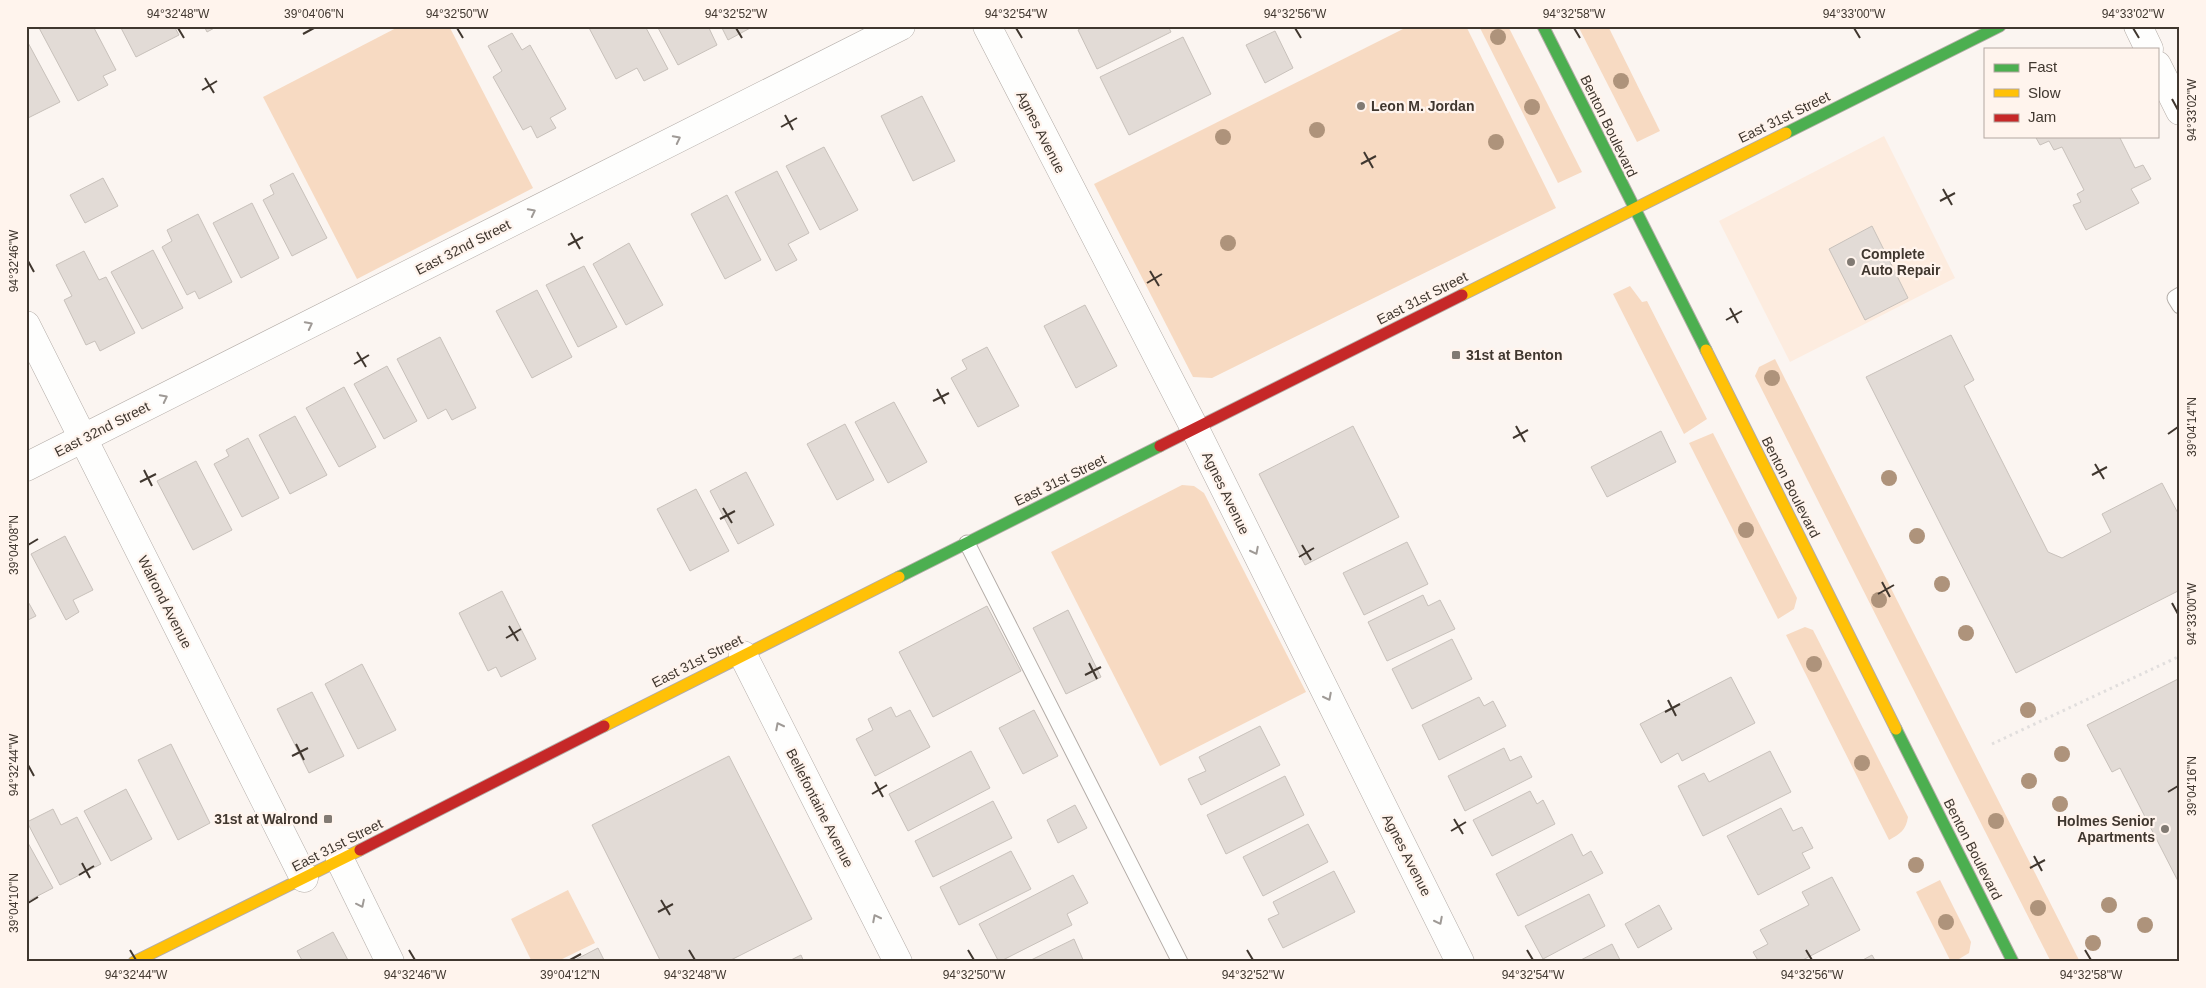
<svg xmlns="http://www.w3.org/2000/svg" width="2206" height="988" font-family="Arial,sans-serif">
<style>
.built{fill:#fdecdf}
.green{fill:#f7dac2}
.building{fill:#e2dbd6;stroke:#c8c1bb}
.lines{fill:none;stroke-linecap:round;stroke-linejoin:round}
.lane-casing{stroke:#b3aca7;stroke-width:17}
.street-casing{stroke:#b3aca7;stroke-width:29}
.fast-casing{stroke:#b3aca7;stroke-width:13}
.slow-casing{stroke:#b3aca7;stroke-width:13}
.jam-casing{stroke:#b3aca7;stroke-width:13}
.path{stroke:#e1dedd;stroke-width:3;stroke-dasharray:2.5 4;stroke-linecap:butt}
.lane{stroke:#fefefd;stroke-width:15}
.street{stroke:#fefefd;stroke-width:28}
.fast{stroke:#4caf50;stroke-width:11}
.slow{stroke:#ffc107;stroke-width:11}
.jam{stroke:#c62828;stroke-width:11}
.tree{fill:#ae937b}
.oneway{stroke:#9f9a96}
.ticks{fill:none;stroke:#40372f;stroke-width:2}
.poi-dot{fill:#817a73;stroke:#fff4ed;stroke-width:2}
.labels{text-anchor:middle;stroke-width:4.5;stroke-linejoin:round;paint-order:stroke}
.poi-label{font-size:14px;font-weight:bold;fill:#40372f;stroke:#fff4ed;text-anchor:start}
.street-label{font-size:14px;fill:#40372f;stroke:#fff4ed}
.neatline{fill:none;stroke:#40372f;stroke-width:2}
.ticks-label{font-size:12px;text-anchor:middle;fill:#40372f}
</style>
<rect width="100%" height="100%" fill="#fbf5f1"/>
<path class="built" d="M1884,136L1955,278L1790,362L1719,221Z"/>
<g class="green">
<path d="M400,26H449L533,188L357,279L263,97Z"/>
<path d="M1409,26H1466L1556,208L1212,378L1193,377L1094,184Z"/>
<path d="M1479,26H1508L1582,172L1558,183Z"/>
<path d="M1578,26H1608L1660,131L1637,142Z"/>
<path d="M1630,286L1642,302L1647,301L1707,419L1684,434L1613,294Z"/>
<path d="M1775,359L2080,962H2051L1755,376L1759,367Z"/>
<path d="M1713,433L1797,598L1794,609L1778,619L1689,443Z"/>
<path d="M1182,485L1194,486L1204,493L1306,692L1160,766L1051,552Z"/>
<path d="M1805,627L1813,630L1908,817C1906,830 1900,834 1889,840L1786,635Z"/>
<path d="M1940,880L1971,942L1969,953L1954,962H1951L1916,892Z"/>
<path d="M568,890L595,943L556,962H532L511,919Z"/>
</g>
<g class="building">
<path d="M38,26H93L116,70L103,76L108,85L78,101Z"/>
<path d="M120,26H174L179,35L136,57Z"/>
<path d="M204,26H218L207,32Z"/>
<path d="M588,26H645L668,69L644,81L637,68L616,79Z"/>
<path d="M657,26H708L717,45L678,65Z"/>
<path d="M721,26H754L728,40Z"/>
<path d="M1085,26H1168L1171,32L1097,69L1078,30Z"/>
<path d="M1275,31L1293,68L1265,83L1246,45Z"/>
<path d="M512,33L522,50L530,45L566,109L550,118L556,128L537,138L531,126L523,130L493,77L502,71L488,46Z"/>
<path d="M1183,37L1211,94L1129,135L1100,77Z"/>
<path d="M26,39L60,102L26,119Z"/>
<path d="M922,96L955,161L913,181L881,116Z"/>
<path d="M2035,136H2119L2135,168L2143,165L2151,179L2131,189L2139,203L2086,230L2073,205L2081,202L2077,194L2084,190L2062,147L2054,150L2049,141L2040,145Z"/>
<path d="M824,147L858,210L820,230L786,166Z"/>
<path d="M777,171L809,233L788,244L797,260L776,271L735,192Z"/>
<path d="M293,173L327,238L292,256L263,200L274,194L270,185Z"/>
<path d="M103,178L118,206L85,223L70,195Z"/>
<path d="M727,195L761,260L725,279L691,214Z"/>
<path d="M252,203L279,258L241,278L213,223Z"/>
<path d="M198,214L232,282L199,299L195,291L187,295L162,247L172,241L167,230Z"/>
<path d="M1872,226L1908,298L1865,320L1829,249Z"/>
<path d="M629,243L663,305L626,325L593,264Z"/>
<path d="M153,250L183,308L142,329L111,272Z"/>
<path d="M84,251L99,280L106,277L135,333L100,351L95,341L86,345L64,300L72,296L56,265Z"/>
<path d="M584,266L617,327L578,347L546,285Z"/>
<path d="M537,290L572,357L532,378L496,311Z"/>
<path d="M1085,305L1117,366L1076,388L1044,326Z"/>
<path d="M1951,335L1974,380L1964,386L2048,552L2062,558L2111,532L2102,514L2162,483L2180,517V590L2016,673L1866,377Z"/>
<path d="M440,337L476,408L452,420L446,409L428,419L397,359Z"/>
<path d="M987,347L1019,406L978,427L951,378L967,369L962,360Z"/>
<path d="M387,366L417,421L384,439L354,384Z"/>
<path d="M344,387L376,447L339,467L306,408Z"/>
<path d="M894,402L927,462L888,483L855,422Z"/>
<path d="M295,416L327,475L290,494L259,435Z"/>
<path d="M845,424L874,480L837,500L807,444Z"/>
<path d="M1353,426L1399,517L1305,565L1259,474Z"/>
<path d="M1661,431L1676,462L1607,497L1591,467Z"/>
<path d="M248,438L279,498L242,517L214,464L229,456L226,450Z"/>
<path d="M196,461L232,530L193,550L157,481Z"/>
<path d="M746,472L774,525L738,544L710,491Z"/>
<path d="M696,489L729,551L690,571L657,509Z"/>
<path d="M65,536L93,590L73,600L79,612L66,620L31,554Z"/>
<path d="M1407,542L1428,584L1364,615L1343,573Z"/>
<path d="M502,591L536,659L501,677L496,667L488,671L459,613Z"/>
<path d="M1423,595L1428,606L1440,600L1455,629L1387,661L1368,622Z"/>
<path d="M26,598L36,616L26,621Z"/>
<path d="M987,606L1021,671L933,717L899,652Z"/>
<path d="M1068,610L1101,677L1066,694L1033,628Z"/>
<path d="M1452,639L1472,679L1412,709L1392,669Z"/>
<path d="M362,664L396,730L358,749L325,684Z"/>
<path d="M1731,677L1755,723L1682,761L1678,753L1661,763L1640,724Z"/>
<path d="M2180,678V885L2120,768L2112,772L2087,725Z"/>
<path d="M312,692L344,756L309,773L277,709Z"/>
<path d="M1479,697L1484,706L1493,701L1506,726L1439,760L1422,725Z"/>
<path d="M891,707L896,717L910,710L930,747L875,776L856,739L873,730L868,719Z"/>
<path d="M1034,710L1058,756L1023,774L999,728Z"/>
<path d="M1260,726L1280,765L1201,805L1188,779L1206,771L1199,757Z"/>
<path d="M171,744L210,823L178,840L138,760Z"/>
<path d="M1504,748L1510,761L1521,756L1532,777L1465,811L1448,776Z"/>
<path d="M971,751L990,788L908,831L889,794Z"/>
<path d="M1770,751L1791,792L1703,836L1678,786L1704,773L1709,782Z"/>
<path d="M729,756L812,919L727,962H661L592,825Z"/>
<path d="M1285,776L1304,815L1226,854L1207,815Z"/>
<path d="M126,789L152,839L111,861L84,811Z"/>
<path d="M1530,791L1537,804L1543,800L1555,824L1492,856L1473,820Z"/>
<path d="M993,801L1012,838L933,877L915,841Z"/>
<path d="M1075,805L1087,828L1058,843L1047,820Z"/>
<path d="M1781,808L1793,831L1802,827L1813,848L1802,853L1810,868L1758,895L1727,836Z"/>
<path d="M53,809L61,825L77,817L101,864L60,885L27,822Z"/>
<path d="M1308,824L1328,862L1263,896L1243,857Z"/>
<path d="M1572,834L1583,856L1591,851L1603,873L1518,916L1496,874Z"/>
<path d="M28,843L53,888L26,902V844Z"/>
<path d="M1011,851L1031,889L959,925L940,887Z"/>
<path d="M1334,871L1355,912L1283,948L1268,919L1279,914L1273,902Z"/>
<path d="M1073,875L1088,903L1067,914L1072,925L999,962L979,924Z"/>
<path d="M1832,877L1860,930L1799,962H1759L1753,952L1768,944L1760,930L1809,905L1802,892Z"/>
<path d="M1589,894L1605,926L1543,959L1525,926Z"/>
<path d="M1659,905L1672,929L1638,948L1625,924Z"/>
<path d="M333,932L349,962H303L297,951Z"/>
<path d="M1074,939L1084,962H1027Z"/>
<path d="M1612,944L1621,962H1577Z"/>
<path d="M598,948L605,962H573V961Z"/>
<path d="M801,955L804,962H787Z"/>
<path d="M1872,955L1876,962H1859Z"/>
</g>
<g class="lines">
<g class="lane-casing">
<g id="lane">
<path d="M2180,295L2175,298L2180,306"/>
<path d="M967,543L1180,962"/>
</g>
</g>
<g class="street-casing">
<g id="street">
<path d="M987,26L1195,429L1460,962"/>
<path d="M2138,26L2149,49"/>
<path d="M2157,65L2180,111"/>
<path d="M26,325L304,878"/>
<path d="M26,467L901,26"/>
<path d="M743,655L898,962"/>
<path d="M340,860L390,962"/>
</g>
</g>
<g class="fast-casing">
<g id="fast">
<path d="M1543,26L1706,350"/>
<path d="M1786,133L2000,26"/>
<path d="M899,577L1160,446"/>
<path d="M1896,729L2013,962"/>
</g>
</g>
<g class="slow-casing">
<g id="slow">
<path d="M1462,295L1786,133"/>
<path d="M1706,350L1896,729"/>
<path d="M604,726L899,577"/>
<path d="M134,962L360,850"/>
</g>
</g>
<g class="jam-casing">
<g id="jam">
<path d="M1160,446L1462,295"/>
<path d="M360,850L604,726"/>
</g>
</g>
<path class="path" d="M1992,744L2180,656"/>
<use href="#lane" class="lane"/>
<use href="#street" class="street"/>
<use href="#fast" class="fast"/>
<use href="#slow" class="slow"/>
<use href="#jam" class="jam"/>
</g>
<g class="tree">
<circle cx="1498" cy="37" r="8"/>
<circle cx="1621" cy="81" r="8"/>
<circle cx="1532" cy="107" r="8"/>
<circle cx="1317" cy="130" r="8"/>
<circle cx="1223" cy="137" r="8"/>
<circle cx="1496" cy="142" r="8"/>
<circle cx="1228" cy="243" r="8"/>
<circle cx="1772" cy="378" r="8"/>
<circle cx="1889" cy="478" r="8"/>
<circle cx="1746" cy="530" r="8"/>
<circle cx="1917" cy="536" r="8"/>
<circle cx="1942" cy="584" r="8"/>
<circle cx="1879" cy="600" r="8"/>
<circle cx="1966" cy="633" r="8"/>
<circle cx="1814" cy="664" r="8"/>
<circle cx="2028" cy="710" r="8"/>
<circle cx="2062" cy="754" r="8"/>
<circle cx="1862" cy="763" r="8"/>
<circle cx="2029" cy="781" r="8"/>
<circle cx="2060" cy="804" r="8"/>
<circle cx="1996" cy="821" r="8"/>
<circle cx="1916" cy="865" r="8"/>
<circle cx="2109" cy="905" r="8"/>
<circle cx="2038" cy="908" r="8"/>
<circle cx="1946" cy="922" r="8"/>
<circle cx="2145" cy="925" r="8"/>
<circle cx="2093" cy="943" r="8"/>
</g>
<defs><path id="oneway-chevron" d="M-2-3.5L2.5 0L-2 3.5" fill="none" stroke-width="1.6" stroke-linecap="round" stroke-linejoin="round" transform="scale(1.25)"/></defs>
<g class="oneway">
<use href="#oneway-chevron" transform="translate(677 139) rotate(-27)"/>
<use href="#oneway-chevron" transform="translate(532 212) rotate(-27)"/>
<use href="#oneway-chevron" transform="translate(309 325) rotate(-27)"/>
<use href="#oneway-chevron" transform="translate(164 398) rotate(-27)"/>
<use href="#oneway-chevron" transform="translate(1255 551) rotate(63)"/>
<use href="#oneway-chevron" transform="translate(1328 697) rotate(63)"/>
<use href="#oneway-chevron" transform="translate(779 726) rotate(-117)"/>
<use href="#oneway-chevron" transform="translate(361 904) rotate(64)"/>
<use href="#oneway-chevron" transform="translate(876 918) rotate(-117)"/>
<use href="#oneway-chevron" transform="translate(1439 921) rotate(63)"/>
</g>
<path class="ticks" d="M178,28L184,38M457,28L463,38M736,28L742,38M1016,28L1022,38M1295,28L1301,38M1574,28L1580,38M1854,28L1860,38M2133,28L2139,38M303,34L314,28M205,78L214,93M202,90L217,81M2172,99L2178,110M785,115L793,130M781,127L797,118M1364,152L1373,168M1361,164L1376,156M1943,189L1952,205M1940,201L1955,193M571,233L580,249M568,245L583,237M28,261L34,272M1150,271L1159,286M1147,283L1162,274M1730,308L1738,323M1726,320L1742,311M357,352L366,367M354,364L369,355M937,389L945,404M933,401L949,393M1516,426L1525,442M2168,434L2178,427M1513,438L1528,430M2095,464L2104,479M144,470L152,486M2092,475L2107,467M140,482L156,474M723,508L732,523M720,519L735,511M28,545L38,539M1302,545L1311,560M1299,557L1314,548M1882,582L1890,597M1878,594L1894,585M2172,603L2178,614M509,626L518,641M506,638L521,629M1089,663L1097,679M1085,675L1101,667M1668,700L1676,716M1665,712L1680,704M296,744L304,760M292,756L308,748M28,765L34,776M875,782L883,797M2168,792L2178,786M872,794L887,785M1454,819L1463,834M1451,831L1466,822M2034,856L2042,871M82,863L90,878M2030,868L2045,860M79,875L94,866M661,900L670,915M28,903L38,897M658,912L673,904M130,950L136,960M409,950L415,960M689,950L695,960M968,950L974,960M1247,950L1253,960M1527,950L1533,960M1806,950L1812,960M2085,950L2091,960M570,960L581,954"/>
<g class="poi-dot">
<circle cx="1361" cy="106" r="5"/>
<circle cx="1851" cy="262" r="5"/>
<rect x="1451" y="350" width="10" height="10" rx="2.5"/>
<rect x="323" y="814" width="10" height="10" rx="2.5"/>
<circle cx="2165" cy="829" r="5"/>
</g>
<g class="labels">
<g class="poi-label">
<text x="1371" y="111">Leon M. Jordan</text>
<text x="1861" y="259">Complete<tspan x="1861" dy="16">Auto Repair</tspan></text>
<text x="1466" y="360">31st at Benton</text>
<text x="318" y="824" text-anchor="end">31st at Walrond</text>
<text x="2155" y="826" text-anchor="end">Holmes Senior<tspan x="2155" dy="16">Apartments</tspan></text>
</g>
<g class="street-label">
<text transform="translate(1784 117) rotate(-26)" y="5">East 31st Street</text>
<text transform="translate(1609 126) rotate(64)" y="5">Benton Boulevard</text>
<text transform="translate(1041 132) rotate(63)" y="5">Agnes Avenue</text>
<text transform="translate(463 247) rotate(-27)" y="5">East 32nd Street</text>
<text transform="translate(1422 298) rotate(-27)" y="5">East 31st Street</text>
<text transform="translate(102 429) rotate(-27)" y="5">East 32nd Street</text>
<text transform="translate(1060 480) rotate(-26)" y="5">East 31st Street</text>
<text transform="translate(1791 487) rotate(63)" y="5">Benton Boulevard</text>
<text transform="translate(1226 493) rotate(64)" y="5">Agnes Avenue</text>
<text transform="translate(165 602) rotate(63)" y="5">Walrond Avenue</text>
<text transform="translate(697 661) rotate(-27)" y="5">East 31st Street</text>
<text transform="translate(820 808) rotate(63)" y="5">Bellefontaine Avenue</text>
<text transform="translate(337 845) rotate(-27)" y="5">East 31st Street</text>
<text transform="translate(1973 849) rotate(63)" y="5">Benton Boulevard</text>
<text transform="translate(1407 855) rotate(63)" y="5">Agnes Avenue</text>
</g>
</g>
<rect width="2206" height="988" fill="none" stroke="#fff4ed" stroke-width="55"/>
<rect x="1984" y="48" width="175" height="90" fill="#fff4ed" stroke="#b3a8a1"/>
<rect x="1994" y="64" width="25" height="8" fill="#4caf50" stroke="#b3a8a1"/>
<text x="2028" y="72" font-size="15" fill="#40372f">Fast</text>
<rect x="1994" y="89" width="25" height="8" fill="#ffc107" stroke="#b3a8a1"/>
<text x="2028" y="98" font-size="15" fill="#40372f">Slow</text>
<rect x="1994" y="114" width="25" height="8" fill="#c62828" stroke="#b3a8a1"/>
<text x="2028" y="122" font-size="15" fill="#40372f">Jam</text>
<rect x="28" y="28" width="2150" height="932" class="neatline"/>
<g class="ticks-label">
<text x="178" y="18">94°32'48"W</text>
<text x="314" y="18">39°04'06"N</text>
<text x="457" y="18">94°32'50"W</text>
<text x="736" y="18">94°32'52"W</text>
<text x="1016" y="18">94°32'54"W</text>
<text x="1295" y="18">94°32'56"W</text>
<text x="1574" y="18">94°32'58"W</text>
<text x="1854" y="18">94°33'00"W</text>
<text x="2133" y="18">94°33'02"W</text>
<text transform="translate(2192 110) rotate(-90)" y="4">94°33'02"W</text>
<text transform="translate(14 261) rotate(-90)" y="4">94°32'46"W</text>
<text transform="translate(2192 427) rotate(-90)" y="4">39°04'14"N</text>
<text transform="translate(14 545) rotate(-90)" y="4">39°04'08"N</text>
<text transform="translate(2192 614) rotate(-90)" y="4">94°33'00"W</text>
<text transform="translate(14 765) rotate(-90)" y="4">94°32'44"W</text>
<text transform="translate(2192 786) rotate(-90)" y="4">39°04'16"N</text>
<text transform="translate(14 903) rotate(-90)" y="4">39°04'10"N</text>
<text x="136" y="979">94°32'44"W</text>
<text x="415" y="979">94°32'46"W</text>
<text x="570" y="979">39°04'12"N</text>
<text x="695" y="979">94°32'48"W</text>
<text x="974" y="979">94°32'50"W</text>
<text x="1253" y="979">94°32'52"W</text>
<text x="1533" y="979">94°32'54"W</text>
<text x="1812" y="979">94°32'56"W</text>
<text x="2091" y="979">94°32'58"W</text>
</g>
</svg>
